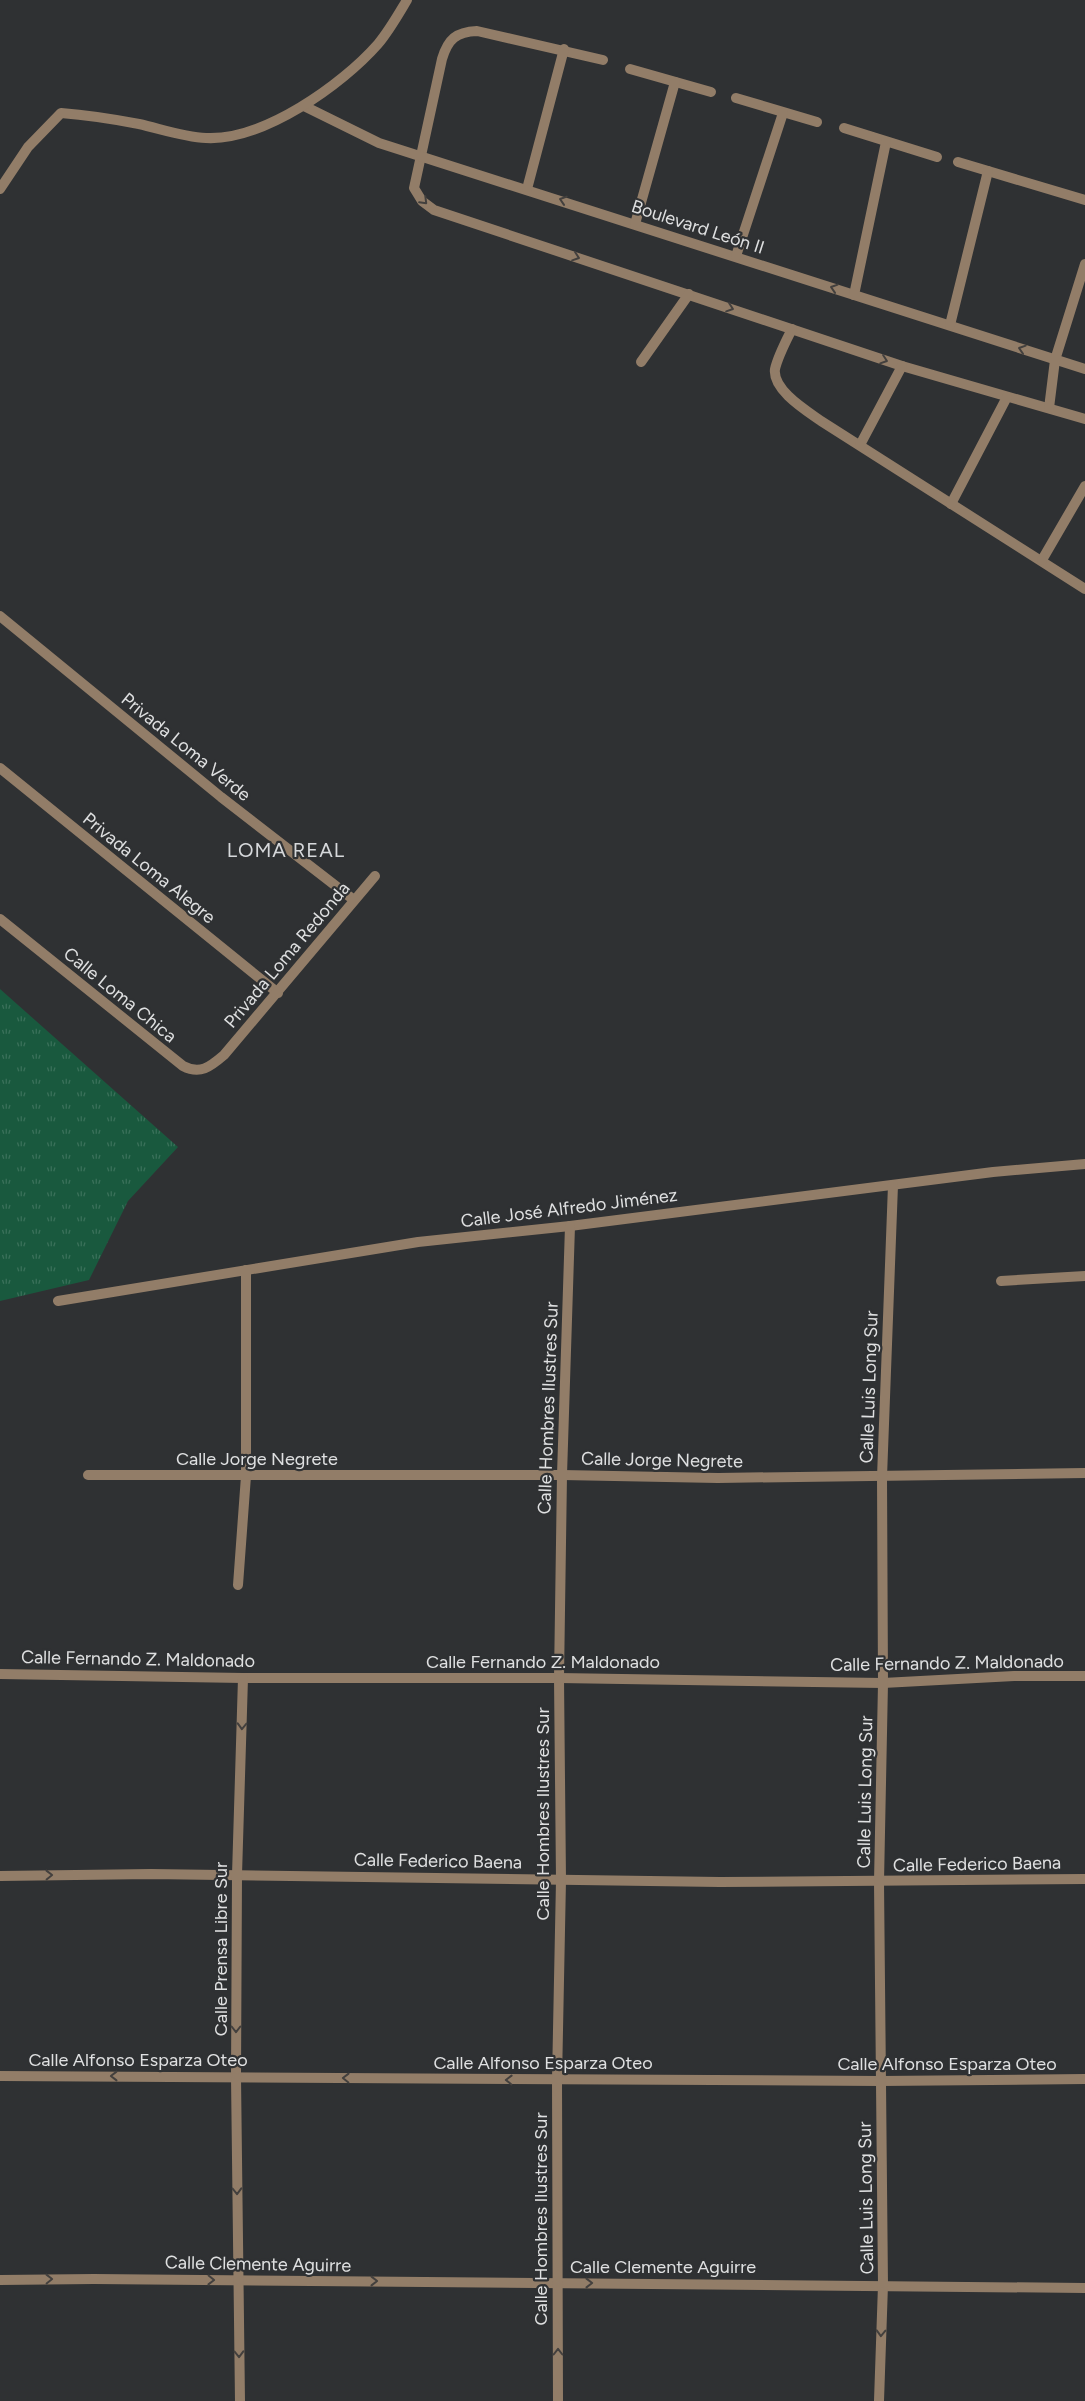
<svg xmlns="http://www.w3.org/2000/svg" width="1085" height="2401" font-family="Figtree,sans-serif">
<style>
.grass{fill:url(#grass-tufts)}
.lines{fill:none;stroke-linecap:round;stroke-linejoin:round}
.street{stroke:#927d68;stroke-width:10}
.oneway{stroke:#43403e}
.labels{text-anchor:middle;stroke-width:4.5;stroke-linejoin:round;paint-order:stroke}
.street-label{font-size:18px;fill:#dfe0e1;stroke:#2f3133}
.quarter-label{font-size:20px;letter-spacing:1px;fill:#d6d8db;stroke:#2f3133}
</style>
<defs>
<pattern id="grass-tufts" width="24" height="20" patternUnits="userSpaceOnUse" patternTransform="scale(1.25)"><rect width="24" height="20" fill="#19593e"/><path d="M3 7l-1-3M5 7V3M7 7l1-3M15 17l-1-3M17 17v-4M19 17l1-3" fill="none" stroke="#3a715a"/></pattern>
</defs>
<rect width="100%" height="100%" fill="#2f3133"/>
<path class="grass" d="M0,989L178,1147L128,1201L89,1280L0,1301Z"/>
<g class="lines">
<g class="street">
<path d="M603,60L477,31C456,32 448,39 442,59L414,188L422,201L434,210L902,366L1085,419"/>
<path d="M630,69L711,92"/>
<path d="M736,98L817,122"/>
<path d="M304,106L379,143L1085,369"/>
<path d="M844,128L937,157"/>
<path d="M958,162L1085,200"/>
<path d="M0,189L28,147L61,113C87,115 113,119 139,124C161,129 184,137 206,138C263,141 342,85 378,44C389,31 398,15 407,0"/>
<path d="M527,189L564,49"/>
<path d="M635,224L675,82"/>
<path d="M736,256L783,113"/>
<path d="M854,295L886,142"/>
<path d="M950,325L988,171"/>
<path d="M792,329C786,341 778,356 775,369C772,390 807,411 821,421L1085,589"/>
<path d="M641,362L689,294"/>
<path d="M1049,408L1055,360L1085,264"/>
<path d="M860,445L902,366"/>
<path d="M951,504L1007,397"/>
<path d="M1042,560L1085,486"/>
<path d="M0,616L221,797L354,900"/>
<path d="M0,768L278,993"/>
<path d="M0,919L183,1066C200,1075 210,1067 224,1055L375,876"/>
<path d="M1001,1281L1085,1276"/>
<path d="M58,1301L418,1242L570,1226L993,1172L1085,1164"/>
<path d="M88,1475H562L718,1478L1085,1473"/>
<path d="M238,1585L246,1476V1270"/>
<path d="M0,1674L243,1678H559L883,1683L1014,1676H1085"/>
<path d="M0,1876L151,1874L720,1882L1085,1879"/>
<path d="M0,2076L881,2081L1085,2079"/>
<path d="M0,2280L94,2279L1085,2288"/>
<path d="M240,2401L236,2077L237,1875L243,1678"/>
<path d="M558,2401L557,2080L561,1880L559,1678L562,1475L570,1226"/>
<path d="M879,2401L883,2285L879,1882L883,1683L882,1477L893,1185"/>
</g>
</g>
<defs><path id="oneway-chevron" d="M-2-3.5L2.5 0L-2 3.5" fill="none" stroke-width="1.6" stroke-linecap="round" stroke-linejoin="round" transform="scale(1.25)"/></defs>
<g class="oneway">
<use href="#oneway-chevron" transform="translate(563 200) rotate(-162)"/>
<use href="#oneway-chevron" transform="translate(424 201) rotate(45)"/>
<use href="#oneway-chevron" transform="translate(576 257) rotate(19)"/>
<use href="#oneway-chevron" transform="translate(834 288) rotate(-162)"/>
<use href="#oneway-chevron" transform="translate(730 308) rotate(19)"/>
<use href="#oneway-chevron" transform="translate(1022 349) rotate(-162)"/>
<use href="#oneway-chevron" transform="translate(884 360) rotate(19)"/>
<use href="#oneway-chevron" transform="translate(242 1726) rotate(92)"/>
<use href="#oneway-chevron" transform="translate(49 1875) rotate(-1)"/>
<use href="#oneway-chevron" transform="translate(236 2029) rotate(90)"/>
<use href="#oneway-chevron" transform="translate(114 2076) rotate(-180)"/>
<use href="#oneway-chevron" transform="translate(346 2078) rotate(-179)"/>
<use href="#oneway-chevron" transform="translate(509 2080) rotate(-179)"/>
<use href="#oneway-chevron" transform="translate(237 2191) rotate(89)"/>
<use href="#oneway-chevron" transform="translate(49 2279) rotate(-1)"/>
<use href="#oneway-chevron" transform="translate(211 2280) rotate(1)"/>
<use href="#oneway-chevron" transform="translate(374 2281)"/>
<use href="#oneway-chevron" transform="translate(589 2283)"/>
<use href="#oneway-chevron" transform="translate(881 2333) rotate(92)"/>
<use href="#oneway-chevron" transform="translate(558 2352) rotate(-90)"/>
<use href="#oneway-chevron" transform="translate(239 2354) rotate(89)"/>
</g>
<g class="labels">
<g class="street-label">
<text transform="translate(698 227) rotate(18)" y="6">Boulevard León II</text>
<text transform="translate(186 747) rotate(39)" y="6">Privada Loma Verde</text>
<text transform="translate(149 868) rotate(39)" y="6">Privada Loma Alegre</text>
<text transform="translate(287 955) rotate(-50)" y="6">Privada Loma Redonda</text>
<text transform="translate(120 995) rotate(39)" y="6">Calle Loma Chica</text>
<text transform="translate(569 1208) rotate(-7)" y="6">Calle José Alfredo Jiménez</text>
<text transform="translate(869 1387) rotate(-88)" y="6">Calle Luis Long Sur</text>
<text transform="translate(548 1408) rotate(-88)" y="6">Calle Hombres Ilustres Sur</text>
<text x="257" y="1465">Calle Jorge Negrete</text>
<text transform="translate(662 1460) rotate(1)" y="6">Calle Jorge Negrete</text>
<text transform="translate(138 1659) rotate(1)" y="6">Calle Fernando Z. Maldonado</text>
<text x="543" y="1668">Calle Fernando Z. Maldonado</text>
<text transform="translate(947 1663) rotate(-1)" y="6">Calle Fernando Z. Maldonado</text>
<text transform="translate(865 1792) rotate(-89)" y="6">Calle Luis Long Sur</text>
<text transform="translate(543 1814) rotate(-90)" y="6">Calle Hombres Ilustres Sur</text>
<text transform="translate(438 1861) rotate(1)" y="6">Calle Federico Baena</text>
<text transform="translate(977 1864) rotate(-1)" y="6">Calle Federico Baena</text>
<text transform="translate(221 1949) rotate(-90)" y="6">Calle Prensa Libre Sur</text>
<text x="138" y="2066">Calle Alfonso Esparza Oteo</text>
<text x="543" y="2069">Calle Alfonso Esparza Oteo</text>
<text x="947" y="2070">Calle Alfonso Esparza Oteo</text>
<text transform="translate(866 2198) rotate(-91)" y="6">Calle Luis Long Sur</text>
<text transform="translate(541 2219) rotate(-90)" y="6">Calle Hombres Ilustres Sur</text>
<text transform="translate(258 2264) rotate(1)" y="6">Calle Clemente Aguirre</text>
<text x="663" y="2273">Calle Clemente Aguirre</text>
</g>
<g class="quarter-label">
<text x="286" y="857">LOMA REAL</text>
</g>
</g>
</svg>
